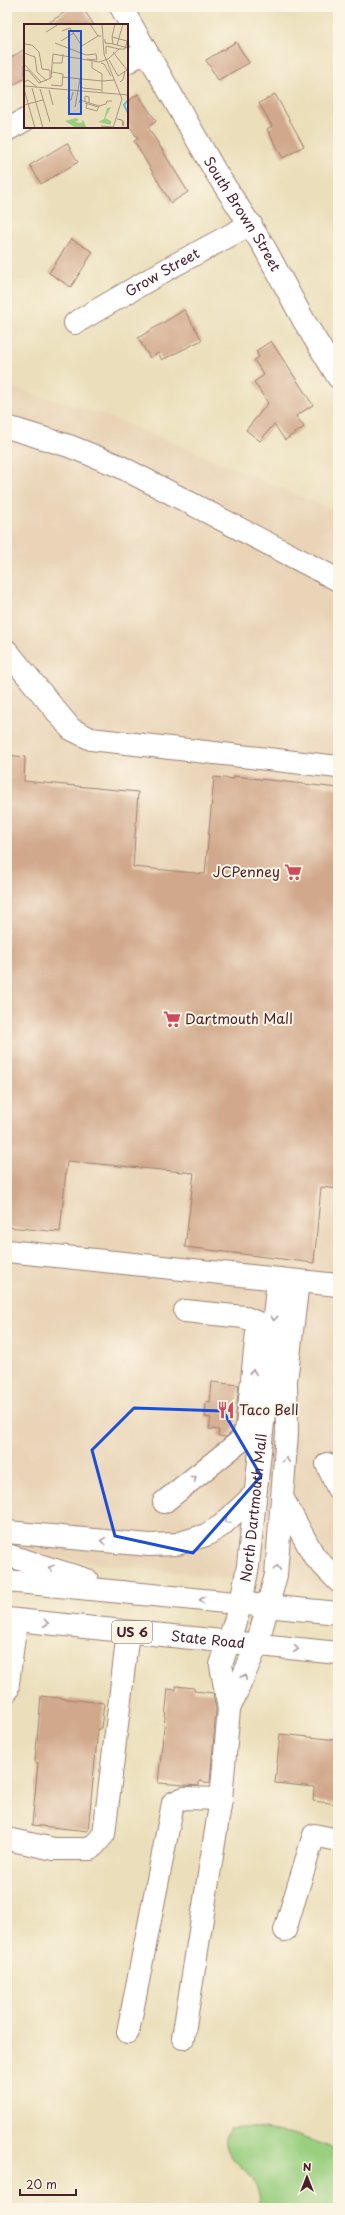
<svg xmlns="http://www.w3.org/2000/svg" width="345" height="2215" font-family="'Playpen Sans',sans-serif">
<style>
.built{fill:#e9d4b7}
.green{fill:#9acf80;stroke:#727756}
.building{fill:#d1a88b}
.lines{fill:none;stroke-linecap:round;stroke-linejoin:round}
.minor-casing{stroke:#9a7f73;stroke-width:24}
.major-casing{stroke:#9a7f73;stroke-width:24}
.minor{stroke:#fff;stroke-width:22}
.major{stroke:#fff;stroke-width:22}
.oneway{stroke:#ae9aa0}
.marked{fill:none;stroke:#1d4ed8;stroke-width:3;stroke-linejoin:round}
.labels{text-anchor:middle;stroke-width:4;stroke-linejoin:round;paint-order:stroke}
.shield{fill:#fcf5e5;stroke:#7f5f63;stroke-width:1}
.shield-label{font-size:13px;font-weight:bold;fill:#4a1f2b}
.street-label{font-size:14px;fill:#4a1f2b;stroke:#fcf5e5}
.poi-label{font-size:14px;fill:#4a1f2b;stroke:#fcf5e5;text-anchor:start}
.inset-river{fill:none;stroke:#5ec1dc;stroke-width:2}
.inset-road{fill:none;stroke:#ab9281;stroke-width:1}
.view{fill:#1d4ed8;fill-opacity:0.15;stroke:#1d4ed8;stroke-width:2}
.inset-edge{fill:none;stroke:#4a1f2b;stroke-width:2}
</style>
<rect width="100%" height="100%" fill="#fcf5e5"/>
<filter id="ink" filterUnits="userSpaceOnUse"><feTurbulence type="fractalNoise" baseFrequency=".025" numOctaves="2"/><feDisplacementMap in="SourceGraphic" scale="8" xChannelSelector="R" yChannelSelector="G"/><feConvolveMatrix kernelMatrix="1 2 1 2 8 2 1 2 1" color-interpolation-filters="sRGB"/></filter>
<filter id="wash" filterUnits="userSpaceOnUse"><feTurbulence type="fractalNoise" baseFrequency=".012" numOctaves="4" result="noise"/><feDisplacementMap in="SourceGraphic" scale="16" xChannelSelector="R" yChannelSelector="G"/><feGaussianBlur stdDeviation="0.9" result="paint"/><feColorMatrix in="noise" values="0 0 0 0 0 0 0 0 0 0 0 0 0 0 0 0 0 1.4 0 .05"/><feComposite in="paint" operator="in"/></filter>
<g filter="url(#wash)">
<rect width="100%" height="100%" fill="#ebdfbb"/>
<path class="built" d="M7,386L111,417L338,512V1592L7,1552Z"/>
<path class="green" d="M252,2127L293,2134L338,2150V2208H261C260,2200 259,2191 255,2184C248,2166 216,2157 229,2129Z"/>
<g id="blocks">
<g class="building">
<path d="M73,7H82L94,25H45Z"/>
<path d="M236,42L249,63L218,80L206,60Z"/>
<path d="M25,49V78L7,89V60Z"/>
<path d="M138,94L156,121L148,127L188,192L171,203L134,141L138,139L127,122V102Z"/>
<path d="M275,94L304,146L283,158L267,129L272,126L259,103Z"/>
<path d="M67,143L78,162L41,184L30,165Z"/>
<path d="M71,239L93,252L71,287L49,273Z"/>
<path d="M184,310L202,340L162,360L158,353L150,358L138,338Z"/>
<path d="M271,341L313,405L296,416L304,427L285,440L274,424L260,441L246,430L268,403L254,382L264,375L254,360L259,357L256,351Z"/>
<path d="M7,755L25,757L24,781L138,792L133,867L205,874L214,777L234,779V776L338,788V1189L321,1187L314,1263L185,1247L194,1173L67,1161L60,1232L7,1227Z"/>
<path d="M212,1382L239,1385L235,1423L232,1432L226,1437L218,1436L219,1430L209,1429L211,1418L205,1417L206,1401L210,1402Z"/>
<path d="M176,1686L194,1688V1691L213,1693L216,1710L210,1783L199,1781V1786L158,1783L168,1689L176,1690Z"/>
<path d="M41,1696L104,1703L101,1729H98L88,1831L32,1825L38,1763L35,1762Z"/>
<path d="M280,1734L338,1740V1804L313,1801L314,1787L275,1783Z"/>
</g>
</g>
</g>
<g filter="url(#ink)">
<use href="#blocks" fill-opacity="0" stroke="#9a7f73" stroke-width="1"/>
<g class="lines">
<g class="minor-casing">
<g id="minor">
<path id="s1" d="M121,7L215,171L263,245L304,321L338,377"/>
<path d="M127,62L145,52"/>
<path d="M7,130L25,120"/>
<path id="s2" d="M75,323L171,267L251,224"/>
<path d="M7,427L69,446L119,466L338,580"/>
<path d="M7,651L71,729L91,739L338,767"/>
<path d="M7,1251L338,1285"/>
<path d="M327,1464L338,1489"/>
<path d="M164,1502L243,1439L247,1426L258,1323L244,1317L185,1311"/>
<path d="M7,1691L16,1620"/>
<path id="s3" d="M229,1709L221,1665L241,1603L248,1566L278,1279"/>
<path d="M7,1839L54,1849H91L104,1834L128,1632"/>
<path d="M285,1930L314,1835L338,1840"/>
<path d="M128,2032L173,1803L184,1798L221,1799"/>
<path d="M183,2038L221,1799L229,1709L257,1645L276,1575L287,1433L286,1381L298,1281"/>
</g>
</g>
<g class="major-casing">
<g id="major">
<path d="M283,1499L314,1556L338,1581"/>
<path d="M7,1532L149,1545L177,1544L206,1535L221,1526L255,1494"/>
<path d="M7,1555L87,1580"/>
<path d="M7,1581L338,1613"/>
<path id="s4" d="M7,1619L338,1653"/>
</g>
</g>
<use href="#minor" class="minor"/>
<use href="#major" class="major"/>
</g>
<defs><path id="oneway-chevron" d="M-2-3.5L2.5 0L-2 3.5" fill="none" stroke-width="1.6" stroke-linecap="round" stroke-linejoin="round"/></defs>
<g class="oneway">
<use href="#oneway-chevron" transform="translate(274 1318) rotate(96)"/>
<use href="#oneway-chevron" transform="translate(253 1372) rotate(-84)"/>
<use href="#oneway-chevron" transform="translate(286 1460) rotate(-86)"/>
<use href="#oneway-chevron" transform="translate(194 1478) rotate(-39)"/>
<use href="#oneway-chevron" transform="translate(227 1521) rotate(142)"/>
<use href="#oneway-chevron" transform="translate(103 1541) rotate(-175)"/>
<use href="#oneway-chevron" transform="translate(51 1568) rotate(-163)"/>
<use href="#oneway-chevron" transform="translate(277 1568) rotate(-85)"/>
<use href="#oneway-chevron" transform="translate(202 1600) rotate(-175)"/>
<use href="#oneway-chevron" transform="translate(46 1623) rotate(6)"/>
<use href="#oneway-chevron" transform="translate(296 1649) rotate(6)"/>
<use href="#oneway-chevron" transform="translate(244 1677) rotate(-64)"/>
</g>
</g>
<path class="marked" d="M134,1408L223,1411L261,1476L193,1553L115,1536L92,1450Z"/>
<defs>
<g id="supermarket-bare" transform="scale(1.38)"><path d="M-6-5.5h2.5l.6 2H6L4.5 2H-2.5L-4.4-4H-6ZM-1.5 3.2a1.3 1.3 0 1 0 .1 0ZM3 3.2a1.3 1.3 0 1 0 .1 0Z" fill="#d1495b" stroke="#fcf5e5" stroke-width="2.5" paint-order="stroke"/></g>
<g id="restaurant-bare" transform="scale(1.38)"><path d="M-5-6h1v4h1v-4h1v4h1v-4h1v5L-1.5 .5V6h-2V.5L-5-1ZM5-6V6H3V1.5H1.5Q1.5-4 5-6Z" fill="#d1495b" stroke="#fcf5e5" stroke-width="2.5" paint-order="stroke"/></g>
</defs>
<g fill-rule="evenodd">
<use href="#supermarket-bare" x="293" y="872"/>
<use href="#supermarket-bare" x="172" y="1019"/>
<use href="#restaurant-bare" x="226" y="1410"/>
</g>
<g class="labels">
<rect class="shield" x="112" y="1621" width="40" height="22" rx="3"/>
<g class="shield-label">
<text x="132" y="1637">US 6</text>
</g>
<g class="street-label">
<text dy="5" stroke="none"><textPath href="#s1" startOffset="240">South Brown Street</textPath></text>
<text dy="5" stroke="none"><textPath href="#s2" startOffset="101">Grow Street</textPath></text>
<text dy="5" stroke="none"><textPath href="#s3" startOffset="206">North Dartmouth Mall</textPath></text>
<text dy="5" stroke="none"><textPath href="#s4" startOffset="202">State Road</textPath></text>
</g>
<g class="poi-label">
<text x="280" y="877" text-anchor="end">JCPenney</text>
<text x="185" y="1024">Dartmouth Mall</text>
<text x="239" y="1415">Taco Bell</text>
</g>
</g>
<g transform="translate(24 24)">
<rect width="104" height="104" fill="#ebdfbb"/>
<path d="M87,83L81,94L87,97V101L74,98L80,95L83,84ZM52,94L55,96L51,98L57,99L59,96L63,104H52L41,97Z" fill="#9acf80"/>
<path class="inset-river" d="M104,76L100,81L104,89"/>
<path class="inset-road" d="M66,0L74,12H77M78,0L80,30L98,75L89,104M38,7L46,4L58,22L74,12M22,8L35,0M88,13L91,0M81,15V19L89,20M37,17L50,9M103,17L88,13L89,20L104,24M31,19L62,31L72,30L73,36L63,35M0,20L8,21L15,28L18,45L26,46V54M93,21L99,0M0,29L11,33L13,48L23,57M82,30V22L95,25M85,36L94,52L103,46L89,28M68,37V44L78,50V68M29,39H38L39,30M77,39L80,40L87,52M0,40L17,58M0,46L5,47L15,59L27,54M38,53L78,57L91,56M27,54L29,30L75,38L84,35L95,25H101L104,14M0,58L4,56L13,63M96,58L99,56L101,47M27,61L38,62L39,50L28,48M0,62L104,71M57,62L59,64L77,66M8,64L19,104M0,65L11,104M16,65L26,98M25,66L29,81M45,68L44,75L47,76L49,68M61,77V72L65,73V79M55,79L56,76L75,82L73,87L62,84L63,80M61,79L74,83M0,81L19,76M75,82L82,80L83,77H88M51,83L56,55M93,95L98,96L99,102L100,99L98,96M77,102L89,103"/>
<path class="view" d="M45,7H57V90H45Z"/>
<rect width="104" height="104" class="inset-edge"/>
</g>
<rect width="345" height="2215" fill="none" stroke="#fcf5e5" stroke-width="24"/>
<g transform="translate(307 2177)" stroke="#fcf5e5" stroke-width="3" paint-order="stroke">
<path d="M0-3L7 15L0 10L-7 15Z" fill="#4a1f2b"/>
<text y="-6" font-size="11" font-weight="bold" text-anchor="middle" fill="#4a1f2b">N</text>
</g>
<path d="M20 2189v6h56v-6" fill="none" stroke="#4a1f2b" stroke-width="2"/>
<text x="26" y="2189" font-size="12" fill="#4a1f2b" stroke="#fcf5e5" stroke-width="3" paint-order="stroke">20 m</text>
</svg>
